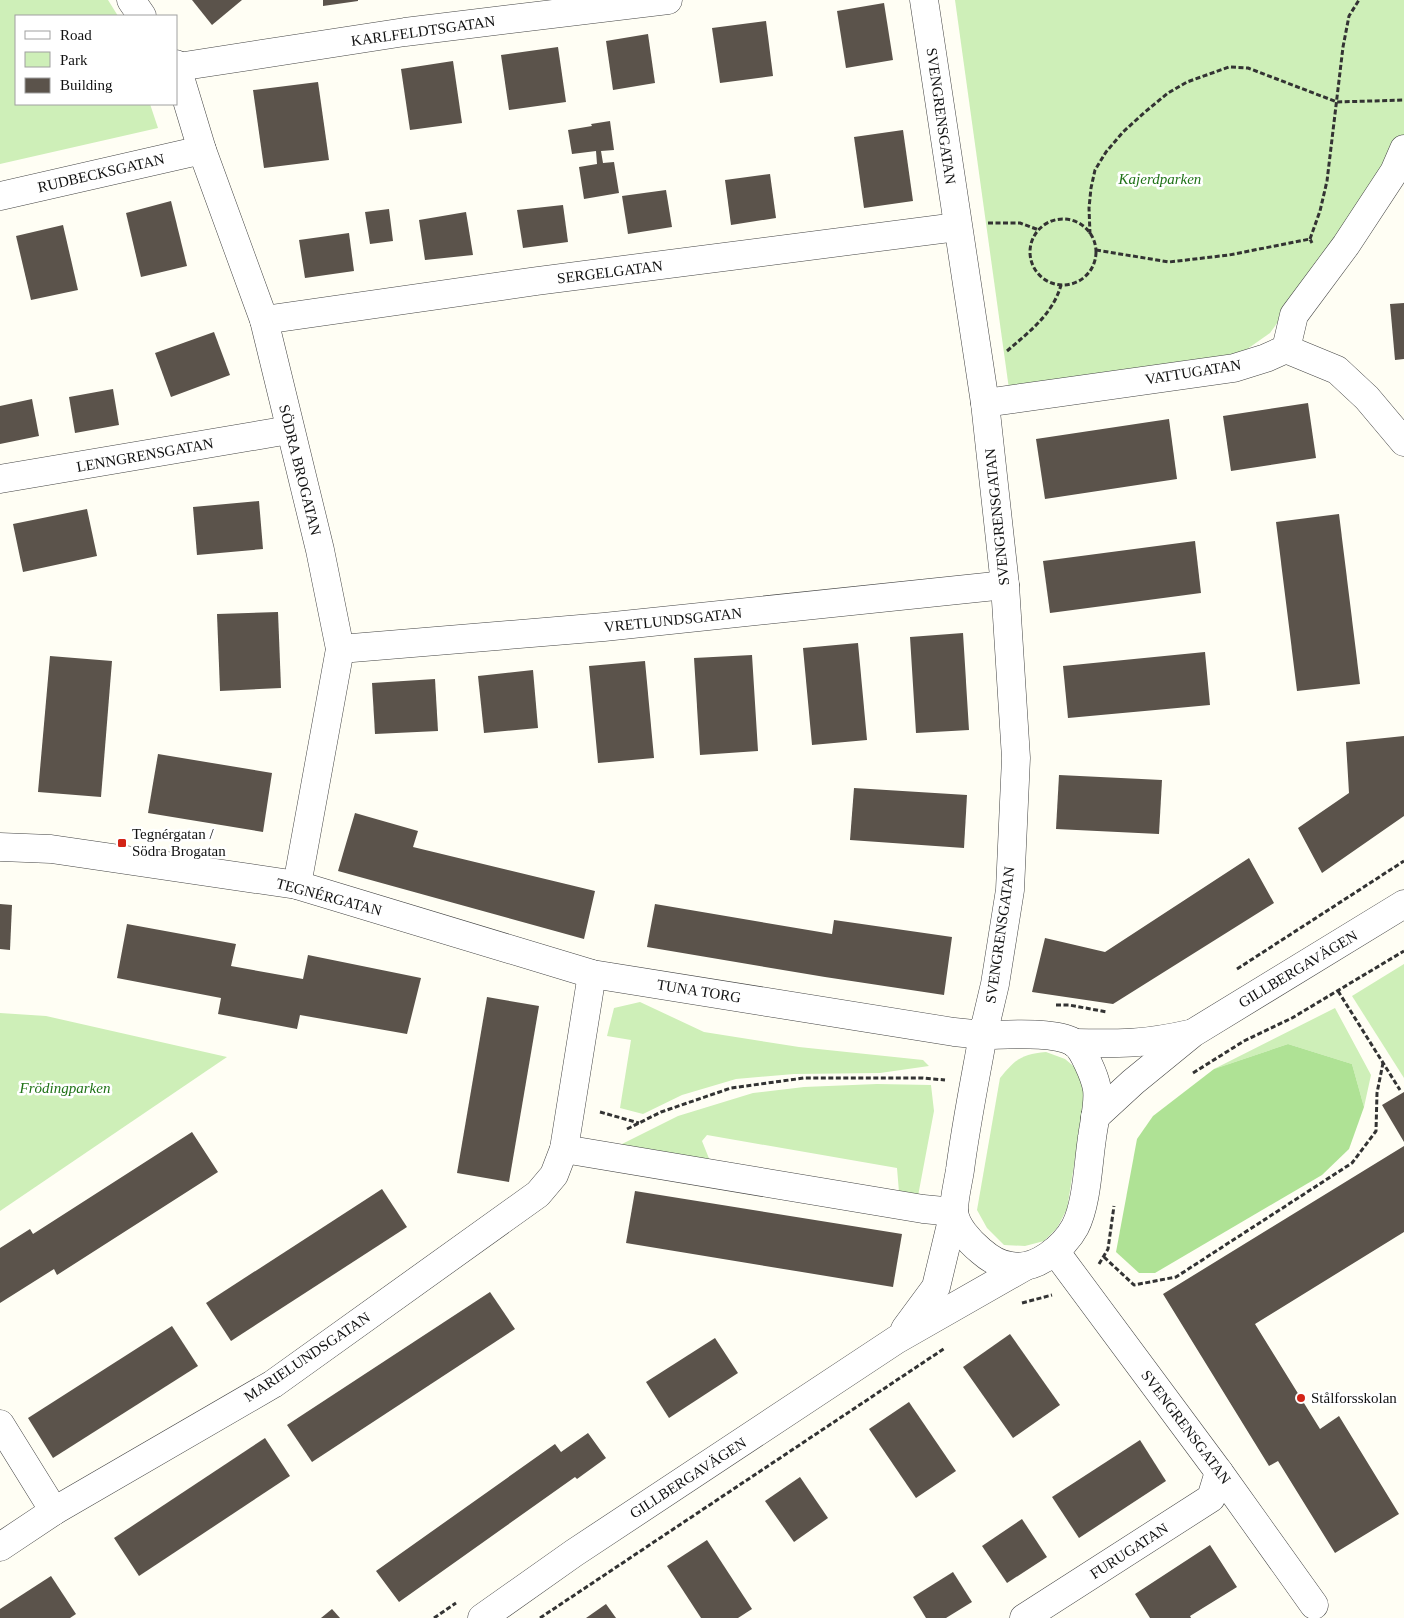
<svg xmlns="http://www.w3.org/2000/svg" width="1404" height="1618" font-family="'Times New Roman',serif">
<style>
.green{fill:#ceefb8}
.forest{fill:#afe295}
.building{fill:#5b534b}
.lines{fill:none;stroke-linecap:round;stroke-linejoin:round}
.minor-casing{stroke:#444;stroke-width:29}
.path{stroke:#333;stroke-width:3;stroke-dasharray:5 2.5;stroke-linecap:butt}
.minor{stroke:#fff;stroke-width:28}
.poi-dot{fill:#d32416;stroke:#fff;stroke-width:2}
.labels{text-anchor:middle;stroke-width:5;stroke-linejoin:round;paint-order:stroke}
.street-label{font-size:15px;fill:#111;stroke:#fff}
.park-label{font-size:15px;font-style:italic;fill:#1f7217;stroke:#fff}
.poi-label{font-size:15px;fill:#111;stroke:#fff;text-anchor:start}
</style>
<rect width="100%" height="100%" fill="#fffef4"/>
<g class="green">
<path d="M0,0H108L118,16H16V104H150L158,128L0,164Z"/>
<path d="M955,0H1404V136L1393,162L1270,333L1233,359L1009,389Z"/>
<path d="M1404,964V1078L1352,996Z"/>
<path d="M640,1002L704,1032L799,1047L923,1060L929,1066L880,1073L794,1074L736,1079L682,1095L643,1114L620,1108L631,1040L607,1036L614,1008Z"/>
<path d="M1335,1008L1371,1075L1364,1107L1352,1064L1288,1044L1214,1069Z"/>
<path d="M0,1013L46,1016L227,1057L0,1211Z"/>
<path d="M1046,1052L1065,1059L1078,1070L1085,1096L1067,1209L1057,1228L1044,1241L1025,1246L1004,1245L987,1228L977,1210L1000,1078C1015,1060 1021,1054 1046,1052Z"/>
<path d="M877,1084L931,1085L934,1111L918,1196L899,1192L897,1168L707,1135L702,1141L710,1161L620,1145L678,1116L753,1093L804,1087Z"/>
</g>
<path class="forest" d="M1288,1044L1352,1064L1364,1107L1349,1149L1322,1175L1155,1273H1139L1116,1252L1137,1139L1153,1116L1214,1069Z"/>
<g class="building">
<path d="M192,0H242L212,25Z"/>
<path d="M323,0H358V1L323,6Z"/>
<path d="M884,3L893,60L846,68L837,11Z"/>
<path d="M766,21L773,76L720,83L712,28Z"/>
<path d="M648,34L655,83L613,90L606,41Z"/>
<path d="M558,47L566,102L509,110L501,55Z"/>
<path d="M453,61L462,123L410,130L401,69Z"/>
<path d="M318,82L329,160L264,168L253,90Z"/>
<path d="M610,121L614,150L601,151L603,163L614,162L619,193L584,199L579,167L597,164L596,151L572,154L568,130L592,126L591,124Z"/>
<path d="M903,130L913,201L864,208L854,137Z"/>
<path d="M770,174L776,218L731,225L725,180Z"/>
<path d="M666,190L672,227L628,234L622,196Z"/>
<path d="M171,201L187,266L141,277L126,213Z"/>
<path d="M563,205L568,242L523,248L517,210Z"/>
<path d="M389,209L393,241L370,244L365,212Z"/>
<path d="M466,212L473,255L425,260L419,220Z"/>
<path d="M63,225L78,290L31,300L16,236Z"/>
<path d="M349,233L354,271L305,278L299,240Z"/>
<path d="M1404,303V359L1395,360L1390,304Z"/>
<path d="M214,332L230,375L171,397L155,353Z"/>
<path d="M113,389L119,425L75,433L69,397Z"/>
<path d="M32,399L39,436L0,444V406Z"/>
<path d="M1308,403L1316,458L1231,471L1223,416Z"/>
<path d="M1169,419L1177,479L1045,499L1036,439Z"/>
<path d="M259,501L263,549L197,555L193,507Z"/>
<path d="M87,509L97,556L23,572L13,524Z"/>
<path d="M1339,514L1360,684L1297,691L1276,522Z"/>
<path d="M1195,541L1201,593L1050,613L1043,561Z"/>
<path d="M278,612L281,688L220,691L217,614Z"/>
<path d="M963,633L969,730L916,733L910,637Z"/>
<path d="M858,643L867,740L812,745L803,648Z"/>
<path d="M1205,652L1210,705L1068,718L1063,666Z"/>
<path d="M752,655L758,751L700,755L694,658Z"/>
<path d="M50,656L112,661L101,797L38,792Z"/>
<path d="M645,661L654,758L598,763L589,666Z"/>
<path d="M533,670L538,728L484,733L478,676Z"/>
<path d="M435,679L438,731L375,734L372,683Z"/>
<path d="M1404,736V816L1322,873L1298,828L1349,793L1346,742Z"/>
<path d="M158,754L272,773L263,832L148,813Z"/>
<path d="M1059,775L1162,780L1159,834L1056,829Z"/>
<path d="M854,788L967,795L964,848L850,840Z"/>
<path d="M355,813L418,831L413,847L595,891L584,939L338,871Z"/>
<path d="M1249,858L1274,903L1113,1004L1032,992L1045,938L1105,952Z"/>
<path d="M0,904L12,905L10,950L0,949Z"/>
<path d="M655,904L832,934L834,920L952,937L944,995L825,977L647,947Z"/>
<path d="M127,924L236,944L231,966L303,979L308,955L421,978L407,1034L300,1015L297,1029L218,1014L221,998L117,978Z"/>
<path d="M487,997L539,1006L509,1182L457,1173Z"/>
<path d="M1404,1092V1142L1382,1105Z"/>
<path d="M192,1132L218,1172L57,1275L54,1269L0,1303V1248L30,1229L33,1234Z"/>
<path d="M1404,1146V1232L1255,1324L1320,1429L1339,1416L1399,1514L1335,1553L1278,1461L1269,1466L1163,1294Z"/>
<path d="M382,1189L407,1227L231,1341L206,1303Z"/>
<path d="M635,1191L902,1234L893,1287L626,1243Z"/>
<path d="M490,1292L515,1329L312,1462L287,1425Z"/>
<path d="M172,1326L198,1366L53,1458L28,1418Z"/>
<path d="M1010,1334L1060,1405L1013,1438L963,1367Z"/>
<path d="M715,1338L738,1373L669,1418L646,1382Z"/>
<path d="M909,1402L956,1471L916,1498L869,1429Z"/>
<path d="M588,1433L606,1458L577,1479L575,1477L399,1602L376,1571L555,1444L561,1452Z"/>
<path d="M265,1438L290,1476L139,1576L114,1538Z"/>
<path d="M1140,1440L1166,1481L1079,1538L1052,1497Z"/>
<path d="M800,1477L828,1518L794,1542L765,1501Z"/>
<path d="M1022,1519L1047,1557L1007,1583L982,1546Z"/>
<path d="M707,1540L752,1609L738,1618H701L667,1566Z"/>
<path d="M1210,1545L1237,1587L1190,1616L1191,1618H1150L1135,1594Z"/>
<path d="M953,1572L972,1602L946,1618H926L913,1597Z"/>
<path d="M51,1576L76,1614L70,1618H0V1609Z"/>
<path d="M606,1604L616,1618H586Z"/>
<path d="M332,1609L340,1618H321Z"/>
</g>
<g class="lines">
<g class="minor-casing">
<g id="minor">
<path d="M131,0L142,16"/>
<path d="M176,64L202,150L264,320L320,550L340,649L297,885"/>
<path d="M178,67L405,32L668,0"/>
<path d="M0,196L202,150"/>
<path d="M264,320L537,281L957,227"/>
<path d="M1286,349L1337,370L1367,398L1404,442"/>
<path d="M985,403L1234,368L1266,358L1286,349L1294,315L1346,245L1394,172L1404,149"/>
<path d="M0,479L289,430"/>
<path d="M340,649L604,627L1005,585"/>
<path d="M0,847L51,849L297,885L592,974L954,1032L983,1035L995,984L1010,890L1016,758L1005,585L985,403L924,0"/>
<path d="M983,1035C1006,1035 1054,1031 1073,1042C1083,1048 1095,1077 1097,1089C1099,1104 1094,1122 1092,1138C1088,1164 1087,1204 1075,1227C1064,1247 1036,1271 1011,1266C1000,1265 989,1258 981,1251C970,1242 955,1226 954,1211C954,1198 958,1183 960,1170C966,1124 975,1080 983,1035Z"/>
<path d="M1074,1043C1117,1044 1146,1044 1189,1034"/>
<path d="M1095,1117L1133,1082L1193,1033L1404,904"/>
<path d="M564,1149L923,1209L954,1212L936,1287L905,1329"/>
<path d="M1055,1251L1219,1472L1314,1605"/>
<path d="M0,1424L54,1511"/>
<path d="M0,1547L54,1511L273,1384L538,1194L554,1175L564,1149L592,974"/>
<path d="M482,1618L574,1553L896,1340L1024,1267"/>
<path d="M1024,1618L1211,1498L1219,1472"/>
</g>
</g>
<g class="path">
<circle cx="1063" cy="252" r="33"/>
<path d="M988,223H1020L1039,230"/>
<path d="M1090,234L1089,208L1091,188L1095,170L1106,152L1123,132L1145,112L1168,93L1187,82L1229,67L1248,68L1337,102L1404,100"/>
<path d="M1310,239L1320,211L1327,181L1343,47L1349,16L1359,0"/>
<path d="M1096,250L1169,262L1229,255L1310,239L1312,243"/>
<path d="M1007,351C1029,332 1053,314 1061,285"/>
<path d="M1237,969L1404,861"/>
<path d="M1338,991L1400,1090"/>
<path d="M1056,1005H1069L1107,1012"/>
<path d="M1193,1073L1244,1041L1292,1018L1404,951"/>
<path d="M600,1112L639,1123"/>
<path d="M627,1129L661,1112L731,1088L804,1078H923L945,1080"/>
<path d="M1104,1257L1134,1285L1176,1277L1352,1163L1376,1131L1377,1093L1383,1063"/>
<path d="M1099,1264L1108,1249L1114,1206"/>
<path d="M1022,1303L1052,1295"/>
<path d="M434,1618L456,1603"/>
<path d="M540,1618L945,1348"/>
</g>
<use href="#minor" class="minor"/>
</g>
<g class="poi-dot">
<rect x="117" y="838" width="10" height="10" rx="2.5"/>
<circle cx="1301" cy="1398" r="5"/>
</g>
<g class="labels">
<g class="street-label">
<text transform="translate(423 31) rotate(-8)" y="5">KARLFELDTSGATAN</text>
<text transform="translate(941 116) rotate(82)" y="5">SVENGRENSGATAN</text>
<text transform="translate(101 173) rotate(-13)" y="5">RUDBECKSGATAN</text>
<text transform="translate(610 272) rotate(-7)" y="5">SERGELGATAN</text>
<text transform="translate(1193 372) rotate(-9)" y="5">VATTUGATAN</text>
<text transform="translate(145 455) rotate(-10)" y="5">LENNGRENSGATAN</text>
<text transform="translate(300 470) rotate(76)" y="5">SÖDRA BROGATAN</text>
<text transform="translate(997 517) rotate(-96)" y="5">SVENGRENSGATAN</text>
<text transform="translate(673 620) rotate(-6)" y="5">VRETLUNDSGATAN</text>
<text transform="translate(329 897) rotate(15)" y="5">TEGNÉRGATAN</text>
<text transform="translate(1000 935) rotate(-82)" y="5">SVENGRENSGATAN</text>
<text transform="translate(1298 969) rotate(-31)" y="5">GILLBERGAVÄGEN</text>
<text transform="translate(699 991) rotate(9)" y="5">TUNA TORG</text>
<text transform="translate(307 1357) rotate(-34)" y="5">MARIELUNDSGATAN</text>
<text transform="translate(1186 1427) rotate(53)" y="5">SVENGRENSGATAN</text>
<text transform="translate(688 1478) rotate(-33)" y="5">GILLBERGAVÄGEN</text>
<text transform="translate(1129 1551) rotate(-33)" y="5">FURUGATAN</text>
</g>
<g class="park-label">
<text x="1160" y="184">Kajerdparken</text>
<text x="65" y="1093">Frödingparken</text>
</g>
<g class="poi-label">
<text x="132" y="839">Tegnérgatan /<tspan x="132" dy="17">Södra Brogatan</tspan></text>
<text x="1311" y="1403">Stålforsskolan</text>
</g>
</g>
<rect x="15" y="15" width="162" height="90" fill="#ffffff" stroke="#a0a0a0"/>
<rect x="25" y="31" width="25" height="8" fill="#ffffff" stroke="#a0a0a0"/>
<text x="60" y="40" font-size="15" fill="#111111">Road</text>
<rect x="25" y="52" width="25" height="15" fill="#ceefb8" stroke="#a0a0a0"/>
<text x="60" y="65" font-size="15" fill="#111111">Park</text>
<rect x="25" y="78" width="25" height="15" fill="#5b534b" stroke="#a0a0a0"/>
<text x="60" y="90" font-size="15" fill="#111111">Building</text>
</svg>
